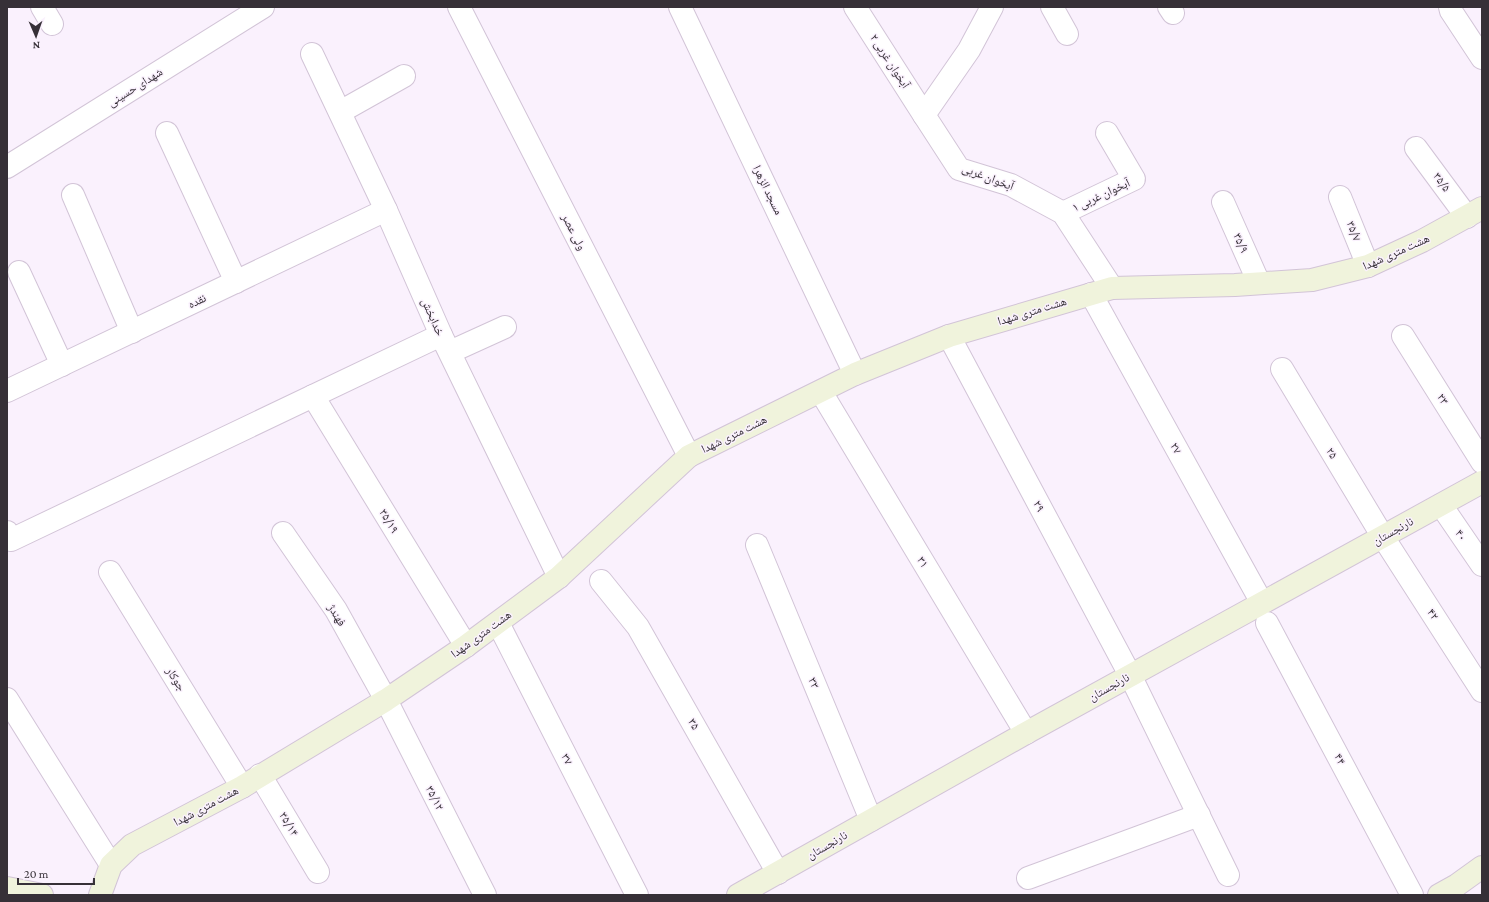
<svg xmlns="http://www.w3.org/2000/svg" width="1489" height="902" font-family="'Crimson Pro','Noto Naskh Arabic',serif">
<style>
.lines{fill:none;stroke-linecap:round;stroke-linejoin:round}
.street-casing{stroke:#d2c4d7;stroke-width:24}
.secondary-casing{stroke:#d2c4d7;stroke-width:24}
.street{stroke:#fff;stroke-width:22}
.secondary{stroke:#f0f3dc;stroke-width:22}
.labels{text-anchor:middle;stroke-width:3;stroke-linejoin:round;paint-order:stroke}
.street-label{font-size:12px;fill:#363037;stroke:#faf1fd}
</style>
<rect width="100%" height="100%" fill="#faf1fd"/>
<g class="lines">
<g class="street-casing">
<g id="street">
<path d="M42,7L52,24"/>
<path d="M459,7L689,456"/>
<path d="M680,7L855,374"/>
<path d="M855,7L924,115"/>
<path d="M992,7L969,50L924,115L959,169L1011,185L1063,213L1112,288"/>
<path d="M1052,7L1067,34"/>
<path d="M1169,7L1173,13"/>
<path d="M1450,7L1451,11L1482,58"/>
<path d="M312,54L386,210L441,335L559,577"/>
<path d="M340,112L404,76"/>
<path d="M167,133L236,282"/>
<path d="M1416,148L1467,217"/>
<path d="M7,167L263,7"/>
<path d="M73,195L132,332"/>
<path d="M1340,197L1368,266"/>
<path d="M1223,202L1259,283"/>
<path d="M1063,213L1134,179L1107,133"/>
<path d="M19,272L62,365"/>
<path d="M1091,294L1262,603"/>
<path d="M949,336L1130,675L1228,875"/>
<path d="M1403,336L1482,462"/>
<path d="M450,352L505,327"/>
<path d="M1282,369L1383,537L1482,691"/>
<path d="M7,391L386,210"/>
<path d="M821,392L1026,733"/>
<path d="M313,396L466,646"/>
<path d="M1441,505L1482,565"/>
<path d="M7,532L11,540L441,335"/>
<path d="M283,533L336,610L386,700L485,895"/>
<path d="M757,545L871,820"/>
<path d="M110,572L242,787"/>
<path d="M601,581L638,627L778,873"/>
<path d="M498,623L637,895"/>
<path d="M1267,623L1412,895"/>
<path d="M7,699L111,865"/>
<path d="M260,775L318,872"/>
<path d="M1028,878L1199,815"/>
</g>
</g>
<g class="secondary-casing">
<g id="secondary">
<path d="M7,888L42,895"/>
<path d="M100,895L111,865L132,845L242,787L386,700L466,646L559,577L689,456L855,374L949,336L1112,288L1235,285L1312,280L1368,266L1422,241L1482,208"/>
<path d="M738,895L1026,733L1482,482"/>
<path d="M1439,895L1457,885L1482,867"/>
</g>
</g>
<use href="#street" class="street"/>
<use href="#secondary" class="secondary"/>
</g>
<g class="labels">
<g class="street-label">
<text transform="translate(890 61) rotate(57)" y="4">آبخوان غربی ۲</text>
<text transform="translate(135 87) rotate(-32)" y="4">شهدای حسینی</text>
<text transform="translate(988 177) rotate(21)" y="4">آبخوان غربی</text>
<text transform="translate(1442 182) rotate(54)" y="4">۳۵/۵</text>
<text transform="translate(768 190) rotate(64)" y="4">مسجد الزهرا</text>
<text transform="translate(1101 195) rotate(-25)" y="4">آبخوان غربی ۱</text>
<text transform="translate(1354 231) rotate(68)" y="4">۳۵/۷</text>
<text transform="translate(574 232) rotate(63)" y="4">ولی عصر</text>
<text transform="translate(1241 243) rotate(66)" y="4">۳۵/۹</text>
<text transform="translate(1396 252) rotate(-24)" y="4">هشت متری شهدا</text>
<text transform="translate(197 301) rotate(-25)" y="4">نقده</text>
<text transform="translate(1032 311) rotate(-17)" y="4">هشت متری شهدا</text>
<text transform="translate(433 317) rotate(66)" y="4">خدابخش</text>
<text transform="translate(1443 399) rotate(58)" y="4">۲۳</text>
<text transform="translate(734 434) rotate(-26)" y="4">هشت متری شهدا</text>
<text transform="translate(1176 448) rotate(61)" y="4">۲۷</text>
<text transform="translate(1332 453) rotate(59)" y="4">۲۵</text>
<text transform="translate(1039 506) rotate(62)" y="4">۲۹</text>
<text transform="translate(389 521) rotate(59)" y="4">۳۵/۱۹</text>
<text transform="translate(1393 531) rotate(-29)" y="4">نارنجستان</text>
<text transform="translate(1461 535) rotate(56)" y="4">۴۰</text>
<text transform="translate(923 562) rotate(59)" y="4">۳۱</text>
<text transform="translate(1433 614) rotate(57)" y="4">۴۲</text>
<text transform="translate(337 615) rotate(59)" y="4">فهندژ</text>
<text transform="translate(481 634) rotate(-36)" y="4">هشت متری شهدا</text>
<text transform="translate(176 679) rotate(58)" y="4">جوکار</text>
<text transform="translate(814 683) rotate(67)" y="4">۳۳</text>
<text transform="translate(1109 687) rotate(-29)" y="4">نارنجستان</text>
<text transform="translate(694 724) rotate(60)" y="4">۳۵</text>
<text transform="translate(567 759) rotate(63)" y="4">۳۷</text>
<text transform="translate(1340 759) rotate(62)" y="4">۴۴</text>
<text transform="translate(435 798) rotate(63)" y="4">۳۵/۱۲</text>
<text transform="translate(206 806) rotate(-28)" y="4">هشت متری شهدا</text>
<text transform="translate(289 824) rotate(59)" y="4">۳۵/۱۴</text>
<text transform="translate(827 845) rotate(-30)" y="4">نارنجستان</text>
</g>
</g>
<rect width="1489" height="902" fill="none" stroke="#363037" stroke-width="16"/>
<g transform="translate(36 36) rotate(178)" stroke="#faf1fd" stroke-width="3" paint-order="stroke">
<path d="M0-3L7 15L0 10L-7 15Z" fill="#363037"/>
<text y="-6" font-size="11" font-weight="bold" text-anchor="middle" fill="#363037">N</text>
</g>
<path d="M18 878v6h76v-6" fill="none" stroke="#363037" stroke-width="2"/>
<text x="24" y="878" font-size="12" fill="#363037" stroke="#faf1fd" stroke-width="3" paint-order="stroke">20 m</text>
</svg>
